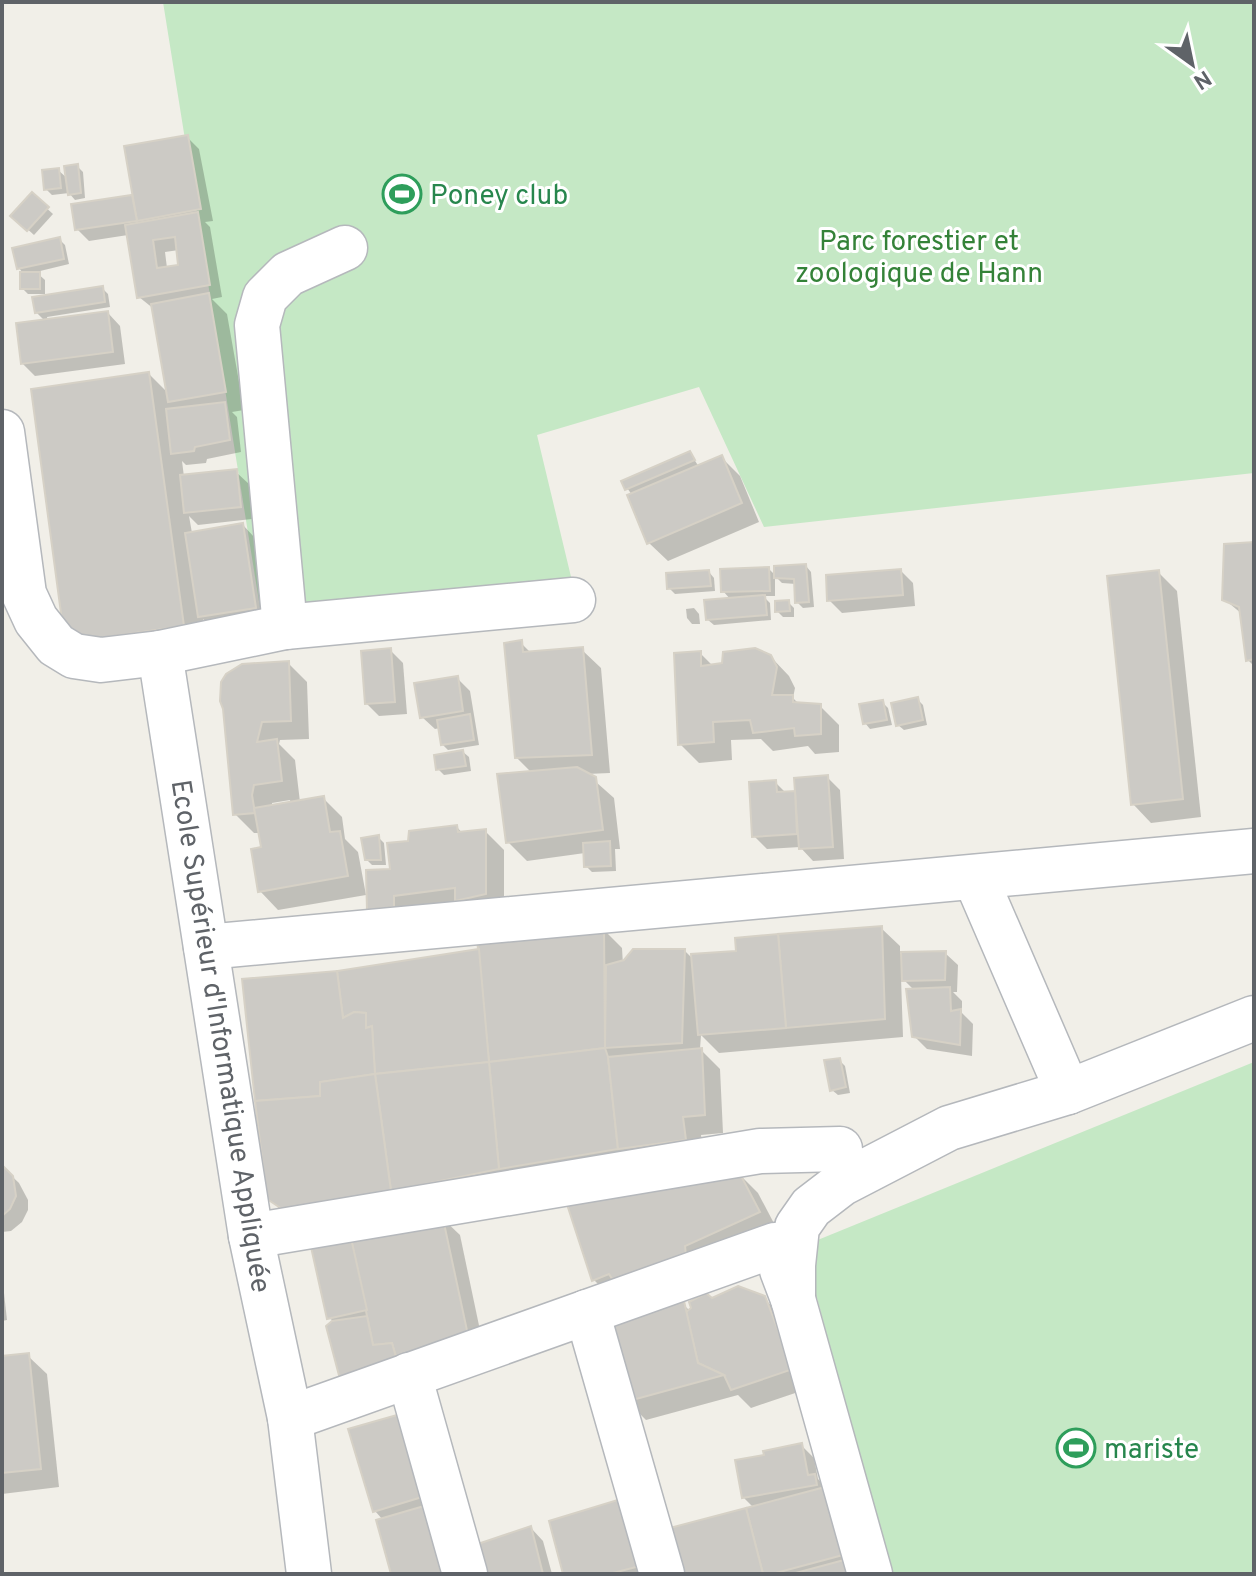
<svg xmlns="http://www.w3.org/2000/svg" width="1256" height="1576" font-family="Overpass,sans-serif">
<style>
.green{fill:#c5e8c5}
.shadow{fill:#0003;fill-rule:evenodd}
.building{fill:#cccac5;stroke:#d6d1c6;stroke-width:2;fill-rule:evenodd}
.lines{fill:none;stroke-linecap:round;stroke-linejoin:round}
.minor-casing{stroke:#b5b8bc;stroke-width:47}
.minor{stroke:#fff;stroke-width:44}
.labels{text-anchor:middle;stroke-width:6;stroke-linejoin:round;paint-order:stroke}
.leisure-label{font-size:28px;fill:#27864d;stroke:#fff;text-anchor:start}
.park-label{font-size:28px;fill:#348238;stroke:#fff}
.street-label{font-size:28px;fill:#5f6368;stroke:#fff}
</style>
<rect width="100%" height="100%" fill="#f1efe8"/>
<g class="green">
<path d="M163,2H1254V473L764,527L699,387L537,435L572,581L261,614Z"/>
<path d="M1254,1062V1574H891L803,1246Z"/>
</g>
<g class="shadow">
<path d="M187,137L199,149L213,221L205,222L210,227L222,297L212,299L227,314L244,410L232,412L237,417L241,452L207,459L206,463L186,465L182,461L184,477L236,472L249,484L252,519L198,525L189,516L192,533L243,525L255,538L268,620L213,629L203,619L208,650L92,667L149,374L169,394L154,309L139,297L128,235L89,241L77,229L74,206L135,197ZM179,250L181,267L167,268L165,252Z"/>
<path d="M77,166L83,172L85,198L75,200L69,193L52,195L46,189L58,170L68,179Z"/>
<path d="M32,195L53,214L34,235L13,216Z"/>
<path d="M59,239L65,245L69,264L36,272L45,280V294H28L22,288V272L19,268Z"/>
<path d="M102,288L108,294L110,307L47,317L48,321L108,313L120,326L125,364L35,376L22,363L45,321L36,312Z"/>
<path d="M690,453L699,467L721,457L740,476L759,522L668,561L649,543L632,495L623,482Z"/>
<path d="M1254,544V666L1248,660L1242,614L1224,599Z"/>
<path d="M806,566L811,572L814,607L803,608L797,602L796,584L782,583L775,576V596H763L770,603L771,620L714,625L708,620L731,600L723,591L769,569L776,576Z"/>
<path d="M901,571L913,583L915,606L842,613L829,600Z"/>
<path d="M709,572L714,578L715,591L675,594L669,588Z"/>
<path d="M1158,572L1177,591L1201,817L1151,823L1133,804Z"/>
<path d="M788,602L794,608V617H783L777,611Z"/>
<path d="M694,608L699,614L700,624H692L687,618L686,609Z"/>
<path d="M521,643L532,654L582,650L601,668L610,773L587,774L614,798L620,849H615L616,871L592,872L586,866L585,853L527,861L508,842L532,773L517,758Z"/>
<path d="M390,650L403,663L407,714L379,716L367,704Z"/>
<path d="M700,653L713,666L770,656L789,676L795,688L793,698L800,705L820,706L839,725V752L815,754L808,746L773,751L761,739L731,740L732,760L699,763L680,744Z"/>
<path d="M288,663L307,682L309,739L280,740L279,744L295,760L300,802L323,798L342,817L345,839L358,852L366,895L278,910L260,891L263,849L260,833H254L235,814L221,691ZM290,800L291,804L272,807V803Z"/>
<path d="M457,678L470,691L479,745L448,750L442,744L440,728L435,729L422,717Z"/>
<path d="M917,699L923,705L927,725L904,730L898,725Z"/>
<path d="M882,702L888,708L892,725L870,729L865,723Z"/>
<path d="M463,752L469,757L471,771L444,775L438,769Z"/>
<path d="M827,777L840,790L844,859L813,861L800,847L767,849L754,836L775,782L786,793H797Z"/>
<path d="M457,827L463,834L485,831L504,850V912L388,928L369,909L410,843Z"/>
<path d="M378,837L384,843L386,865H372L366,859Z"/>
<path d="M881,928L900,946V954L945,953L958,965L957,992H953L962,1001V1013L973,1024L972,1056L927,1049L914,1036L915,991L901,977L903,1037L719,1053L701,1035L700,1049L720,1069L723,1133L701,1135L704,1159L288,1218L269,1198L337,973L603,929L622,948L623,965L685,951L694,960Z"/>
<path d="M839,1060L845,1066L850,1093L838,1095L832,1090Z"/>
<path d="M2,1167L19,1183L28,1200V1210L22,1222L11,1231L2,1232Z"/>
<path d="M739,1174L758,1193L778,1231L613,1299L594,1280Z"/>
<path d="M441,1217L460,1235L485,1354L418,1378L329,1318Z"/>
<path d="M2,1275L7,1320L2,1321Z"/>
<path d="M764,1298L783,1318L810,1388L751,1408L738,1395L646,1420L627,1401L683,1304L690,1311L712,1301Z"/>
<path d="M28,1356L47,1374L59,1487L2,1494V1358Z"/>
<path d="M396,1417L409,1429L450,1574H393L383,1520L375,1511Z"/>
<path d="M801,1445L814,1458L818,1479L827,1488L861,1574H680L754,1508L744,1498L766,1456Z"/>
<path d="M552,1522L654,1574H565Z"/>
<path d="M531,1528L543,1541L552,1574H481Z"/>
</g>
<g class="building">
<path d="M188,135L201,209L137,221L124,146Z"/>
<path d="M78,164L81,193L68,195L64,166Z"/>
<path d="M59,168L61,188L44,190L42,170Z"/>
<path d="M32,192L49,207L27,231L10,216Z"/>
<path d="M132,195L137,221L75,230L71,204Z"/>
<path d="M198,212L210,285L137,298L125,225ZM175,237L178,265L157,268L153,240Z"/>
<path d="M60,237L64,259L17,269L12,248Z"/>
<rect x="20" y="272" width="20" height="17"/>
<path d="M103,286L105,302L35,313L32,297Z"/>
<path d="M209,293L226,392L168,402L151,304Z"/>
<path d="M108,311L113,352L21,364L16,323Z"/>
<path d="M149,372L184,626L65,643L31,389Z"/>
<path d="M225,402L230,440L195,447L194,451L171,454L166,409Z"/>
<path d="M690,451L695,460L625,490L621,481Z"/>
<path d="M722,455L742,503L647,544L627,495Z"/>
<path d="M237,469L241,507L184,513L180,475Z"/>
<path d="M243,523L256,608L198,617L185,533Z"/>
<path d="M1254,542V659L1246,661L1239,607L1222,600L1224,544Z"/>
<path d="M806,564L809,602L795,603L794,579L774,578V566Z"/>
<path d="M769,567L770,591L721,592L720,569Z"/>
<path d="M901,569L903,595L827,601L826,575Z"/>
<path d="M709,570L711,586L667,589L666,573Z"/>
<path d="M1159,570L1183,799L1131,805L1107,576Z"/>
<path d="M765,595L767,615L706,620L704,600Z"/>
<path d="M789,600L790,611L775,612V601Z"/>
<path d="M522,640L523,652L583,647L592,755L515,758L504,643Z"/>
<path d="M391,648L395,702L365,704L361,651Z"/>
<path d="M755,648L771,655L777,667L772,695H793V702L821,704V734L795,736L794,728L753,733L750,720L713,722L714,742L678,745L674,653L701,651V666L722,663L723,652Z"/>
<path d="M289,661L291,721L262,722L257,742L277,739L282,781L254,785L252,795L255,813L233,815L223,709L220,701L221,682L226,674L242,664Z"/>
<path d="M458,676L463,711L420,718L414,683Z"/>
<path d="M918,697L923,720L896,726L891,703Z"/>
<path d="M883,700L887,720L863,724L859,704Z"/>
<path d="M470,714L474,740L441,745L437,720Z"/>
<path d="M463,750L466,766L436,770L434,755Z"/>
<path d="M577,767L596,777L603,830L506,843L497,774Z"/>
<path d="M828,775L833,847L799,849L794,778Z"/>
<path d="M776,780L777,792L795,791L797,834L752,837L749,782Z"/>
<path d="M324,796L330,832L340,831L348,876L258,892L251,849L261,847L254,808Z"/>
<path d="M457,825L458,832L486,829V894L455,901V888L394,896V907L367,910L366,870L390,869L387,843L408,841L409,831Z"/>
<path d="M379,835L381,860H365L361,838Z"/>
<path d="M610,841L611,866L584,867L583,843Z"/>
<path d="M882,926L885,1019L786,1028L778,934Z"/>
<path d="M604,927L605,1048L489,1062L477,939Z"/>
<path d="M778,934L786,1028L698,1035L691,954L736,951L735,938Z"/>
<path d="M479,949L489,1062L375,1074L372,1026L366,1028V1013L354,1012L343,1018L337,971Z"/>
<path d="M633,949H685L682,1043L605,1048L606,965L624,960Z"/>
<path d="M946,951L945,980L902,981L901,952Z"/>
<path d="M337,971L343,1018L354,1012L366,1013V1028L372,1026L375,1074L320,1082V1096L255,1101L242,979Z"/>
<path d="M950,987L951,1011L961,1009L960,1045L912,1037L906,989Z"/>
<path d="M605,1048L608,1057L618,1149L499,1169L489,1062Z"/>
<path d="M702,1048L705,1115L683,1117L686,1140L618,1149L608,1057Z"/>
<path d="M840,1058L846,1087L830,1091L824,1060Z"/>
<path d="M489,1062L499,1169L391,1191L375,1074Z"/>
<path d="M375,1074L391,1191L291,1215L267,1199L255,1101L320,1096V1082Z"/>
<path d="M2,1165L13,1176L16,1196L10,1209L2,1216Z"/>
<path d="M739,1172L760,1212L685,1246L686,1255L614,1282L609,1274L592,1281L563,1192Z"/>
<path d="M442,1214L468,1335L397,1360L392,1343L373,1345L349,1229Z"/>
<path d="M349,1229L367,1310L327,1319L309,1238Z"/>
<path d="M738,1286L765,1296L793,1369L731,1390L724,1375L698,1363L686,1312L691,1308L689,1302L706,1293L712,1298Z"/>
<path d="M684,1301L698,1363L724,1375L625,1402L605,1324Z"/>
<path d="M367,1316L373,1345L392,1343L398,1364L341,1383L326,1326L332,1321Z"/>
<path d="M29,1353L41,1469L2,1473V1356Z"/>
<path d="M397,1415L422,1497L373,1512L348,1429Z"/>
<path d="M802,1443L808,1475L815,1474L817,1485L742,1498L735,1460L764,1455L763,1451Z"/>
<path d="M825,1487L843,1555L772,1574H763L746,1508Z"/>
<path d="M621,1499L640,1566L609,1574H563L549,1521Z"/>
<path d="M424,1506L443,1574H391L376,1520Z"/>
<path d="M746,1508L763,1574H678L666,1529Z"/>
<path d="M531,1526L543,1574H479L472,1546Z"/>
<path d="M844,1560L847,1574H792Z"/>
</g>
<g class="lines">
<g class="minor-casing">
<g id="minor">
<path d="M2,432L24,594L36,620L56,645L74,656L101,660L160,653L285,627L573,600"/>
<path d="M285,627L257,325L265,297L288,274L345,248"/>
<path d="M160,653L251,1236L290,1418L309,1574"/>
<path d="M975,877L1068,1092"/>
<path d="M206,947L1254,851"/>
<path d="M251,1236L760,1151L840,1149"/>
<path d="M782,1270L793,1299L870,1574"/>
<path d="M793,1299V1265L797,1227L811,1207L841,1184L949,1128L1068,1092L1254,1018"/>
<path d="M587,1312L662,1574"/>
<path d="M409,1375L465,1574"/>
<path d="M290,1418L775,1245"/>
</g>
</g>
<use href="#minor" class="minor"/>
</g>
<defs>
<g id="stadium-ring" transform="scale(2)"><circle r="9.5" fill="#fff" stroke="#2e9e5b" stroke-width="1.5"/><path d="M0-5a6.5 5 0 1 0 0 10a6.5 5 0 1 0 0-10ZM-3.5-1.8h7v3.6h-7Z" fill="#2e9e5b"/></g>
</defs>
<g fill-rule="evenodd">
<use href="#stadium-ring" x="402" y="194"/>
<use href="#stadium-ring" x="1076" y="1448"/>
</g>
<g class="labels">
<g class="leisure-label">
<text x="430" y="204">Poney club</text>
<text x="1104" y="1458">mariste</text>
</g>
<g class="park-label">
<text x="919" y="250">Parc forestier et<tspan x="919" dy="32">zoologique de Hann</tspan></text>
</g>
<g class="street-label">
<text transform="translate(222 1036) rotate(81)" y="10">Ecole Supérieur d'Informatique Appliquée</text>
</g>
</g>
<rect width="1256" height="1576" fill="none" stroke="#5f6368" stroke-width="8"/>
<g transform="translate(1192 64) rotate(147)" stroke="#ffffff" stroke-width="6" paint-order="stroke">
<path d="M0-6L14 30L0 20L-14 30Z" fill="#5f6368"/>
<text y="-12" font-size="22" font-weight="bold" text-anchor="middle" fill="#5f6368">N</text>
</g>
</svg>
